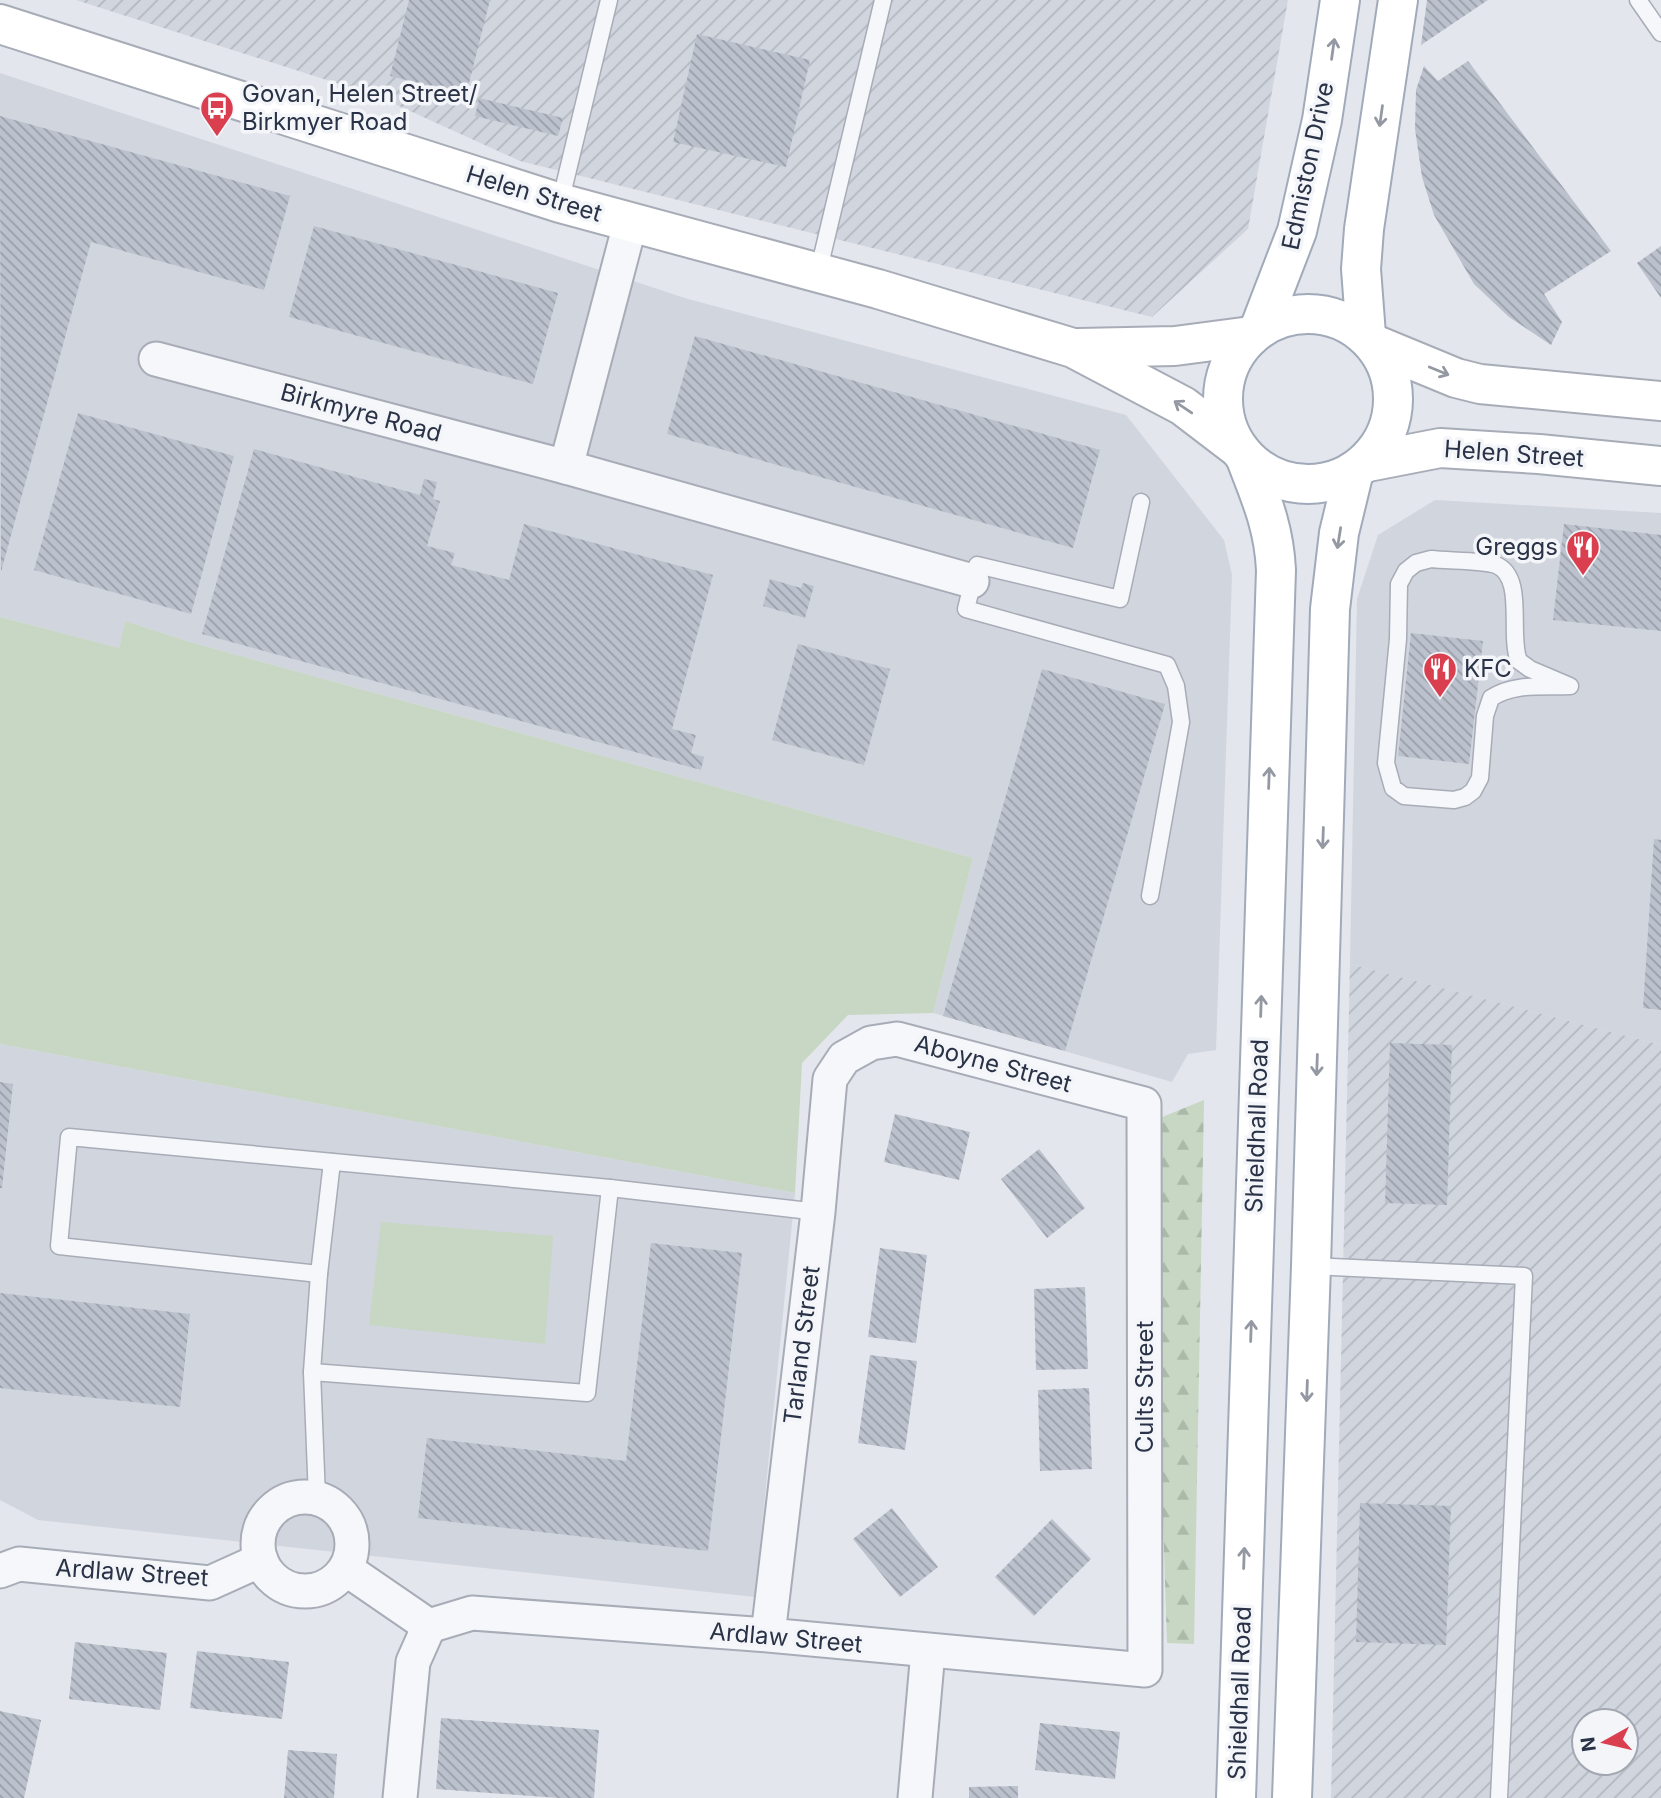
<svg xmlns="http://www.w3.org/2000/svg" width="1661" height="1798" font-family="Inter,sans-serif">
<style>
.built{fill:#d1d5de}
.industrial{fill:url(#industrial-furrows);fill-rule:evenodd}
.green{fill:#c7d7c3}
.forest{fill:url(#forest-firs)}
.building{fill:url(#building-back-hatch)}
.lines{fill:none;stroke-linecap:round;stroke-linejoin:round}
.lane-casing{stroke:#a7acb7;stroke-width:19}
.street-casing{stroke:#a7acb7;stroke-width:37}
.secondary-casing{stroke:#a7acb7;stroke-width:42}
.primary-casing{stroke:#a1aab9;stroke-width:42}
.lane{stroke:#f6f7fa;stroke-width:16}
.street{stroke:#f6f7fa;stroke-width:33}
.secondary{stroke:#fff;stroke-width:38}
.primary{stroke:#fff;stroke-width:38}
.oneway{stroke:#9498a2}
.labels{text-anchor:middle;stroke-width:7;stroke-linejoin:round;paint-order:stroke}
.poi-label{font-size:24px;fill:#293246;stroke:#f3f5f9;text-anchor:start}
.street-label{font-size:24px;fill:#293246;stroke:#f3f5f9}
</style>
<defs>
<pattern id="industrial-furrows" width="10" height="10" patternUnits="userSpaceOnUse" patternTransform="scale(1.75)"><rect width="10" height="10" fill="#d1d5de"/><path d="M-1 1l2-2M0 10L10 0M9 11l2-2" fill="none" stroke="#b3b7c0"/></pattern>
<pattern id="forest-firs" width="22" height="20" patternUnits="userSpaceOnUse" patternTransform="scale(1.75)"><rect width="22" height="20" fill="#c7d7c3"/><path d="M5 1l3.5 6h-7zM16 11l3.5 6h-7z" fill="#abb9a9"/></pattern>
<pattern id="building-back-hatch" width="6" height="6" patternUnits="userSpaceOnUse" patternTransform="scale(1.75)"><rect width="6" height="6" fill="#bcc2cd"/><path d="M-1 5l2 2M0 0l6 6M5-1l2 2" fill="none" stroke="#999ea8"/></pattern>
</defs>
<rect width="100%" height="100%" fill="#e3e6ec"/>
<g class="built">
<path d="M0,73L688,299L1126,415L1224,540L1232,575L1216,1050L1188,1054L1172,1082L933,1013L973,858L190,642L125,621L119,648L0,617Z"/>
<path d="M1435,500L1661,513V1045L1350,964L1357,599L1378,535Z"/>
<path d="M0,1044L795,1193L755,1597L38,1520L0,1500Z"/>
</g>
<g class="industrial">
<path d="M76,0H1288L1248,229L1152,317L520,161L377,96Z"/>
<path d="M1350,964L1661,1045V1798H1331ZM1584,1721H1626V1763H1584Z"/>
</g>
<g class="green">
<path d="M0,617L119,648L125,621L190,642L973,858L933,1013L848,1015L802,1063L795,1193L0,1044Z"/>
<path d="M381,1222L553,1236L545,1344L369,1325Z"/>
</g>
<path class="forest" d="M1204,1100L1194,1644L1167,1643L1150,1122Z"/>
<g class="building">
<path d="M409,0H490L466,95L390,76Z"/>
<path d="M1427,0H1488L1421,45Z"/>
<path d="M697,34L810,60L786,167L673,142Z"/>
<path d="M1468,61L1611,251L1544,294L1562,322L1551,345L1509,317L1474,284L1434,215L1422,177L1415,129L1416,90L1424,66L1438,81Z"/>
<path d="M479,98L563,118L558,136L475,116Z"/>
<path d="M0,116L290,196L264,290L91,242L1,572Z"/>
<path d="M314,226L558,293L533,384L289,317Z"/>
<path d="M1661,246V298L1637,263Z"/>
<path d="M695,336L1100,450L1073,548L667,434Z"/>
<path d="M78,413L234,456L191,614L34,570Z"/>
<path d="M254,449L420,495L424,479L437,482L433,499L440,501L427,546L455,553L451,565L509,580L524,524L713,575L672,729L696,735L691,753L704,757L701,770L202,634Z"/>
<path d="M1564,524L1661,535V631L1553,620Z"/>
<path d="M770,579L801,588L803,583L814,586L805,618L763,606Z"/>
<path d="M1411,633L1483,641L1469,764L1398,756Z"/>
<path d="M798,644L890,669L864,765L772,740Z"/>
<path d="M1042,669L1165,704L1065,1051L943,1016Z"/>
<path d="M1654,839L1661,840V1010L1643,1008Z"/>
<path d="M1390,1043L1452,1045L1447,1205L1385,1203Z"/>
<path d="M0,1082L13,1084L2,1188H0Z"/>
<path d="M895,1114L970,1132L959,1180L884,1162Z"/>
<path d="M1039,1149L1085,1208L1047,1238L1001,1179Z"/>
<path d="M651,1243L742,1253L708,1551L418,1518L427,1438L626,1461Z"/>
<path d="M880,1248L927,1255L916,1343L868,1337Z"/>
<path d="M1085,1287L1088,1369L1036,1370L1034,1289Z"/>
<path d="M0,1293L190,1314L180,1407L0,1388Z"/>
<path d="M870,1355L917,1361L905,1450L858,1443Z"/>
<path d="M1089,1388L1092,1469L1040,1471L1038,1390Z"/>
<path d="M1360,1503L1451,1506L1446,1645L1356,1642Z"/>
<path d="M892,1508L938,1567L900,1597L853,1539Z"/>
<path d="M1052,1519L1091,1559L1034,1616L995,1577Z"/>
<path d="M75,1642L167,1653L160,1710L69,1699Z"/>
<path d="M197,1651L289,1662L282,1719L190,1708Z"/>
<path d="M0,1711L41,1720L24,1798H0Z"/>
<path d="M441,1718L599,1730L594,1798H559L436,1789Z"/>
<path d="M1040,1723L1120,1732L1115,1779L1035,1770Z"/>
<path d="M288,1750L337,1754L334,1798H284Z"/>
<path d="M1018,1786V1798H969V1787Z"/>
</g>
<g class="lines">
<g class="lane-casing">
<g id="lane">
<path d="M1638,0L1661,33"/>
<path d="M560,203L609,0"/>
<path d="M818,273L883,0"/>
<path d="M1141,502L1120,599L977,565L966,609L1167,665L1176,686L1181,722L1150,896"/>
<path d="M1431,559C1447,561 1483,560 1496,565C1526,577 1508,635 1519,661L1530,669L1570,686C1543,687 1514,683 1491,698L1485,716L1480,778L1473,791L1465,797L1454,800L1404,796L1393,788L1386,763L1398,639L1399,584L1406,571L1416,563Z"/>
<path d="M610,1188L818,1212"/>
<path d="M1311,1266L1524,1276L1499,1798"/>
<path d="M312,1372L587,1393L610,1188L69,1137L59,1246L319,1274"/>
<path d="M317,1498L312,1372L319,1274L332,1162"/>
</g>
</g>
<g class="street-casing">
<g id="street">
<path d="M156,359L566,467L972,581"/>
<path d="M566,467L630,224"/>
<circle cx="305" cy="1544" r="47"/>
<path d="M346,1569L429,1626"/>
<path d="M0,1571L19,1564L210,1583L261,1560"/>
<path d="M429,1626L472,1613L768,1635L1145,1670L1144,1104L897,1039L871,1043L844,1058L830,1079L818,1212L768,1635"/>
<path d="M400,1798L413,1662L429,1626"/>
<path d="M915,1798L928,1651"/>
</g>
</g>
<g class="secondary-casing">
<g id="secondary">
<path d="M0,24L560,203L878,289L1073,348L1183,406L1238,448"/>
<path d="M1376,345L1456,378L1480,384L1661,401"/>
<path d="M1079,348L1175,346L1251,336"/>
<path d="M1368,462L1440,448L1539,454L1661,466"/>
</g>
</g>
<g class="primary-casing">
<g id="primary">
<circle cx="1308" cy="399" r="85"/>
<path d="M1260,327L1297,231L1322,120L1340,0"/>
<path d="M1366,335L1361,269L1364,229L1398,0"/>
<path d="M1236,1798L1276,570C1274,527 1261,498 1246,459"/>
<path d="M1292,1798L1311,1266L1330,609L1339,533L1354,471"/>
</g>
</g>
<use href="#lane" class="lane"/>
<use href="#street" class="street"/>
<use href="#secondary" class="secondary"/>
<use href="#primary" class="primary"/>
</g>
<defs><path id="oneway-shaft" d="M-6 0H5M1.5-3L5.5 0L1.5 3" fill="none" stroke-width="1.6" stroke-linecap="round" stroke-linejoin="round" transform="scale(1.75)"/></defs>
<g class="oneway">
<use href="#oneway-shaft" transform="translate(1333 49) rotate(-82)"/>
<use href="#oneway-shaft" transform="translate(1381 116) rotate(98)"/>
<use href="#oneway-shaft" transform="translate(1439 371) rotate(22)"/>
<use href="#oneway-shaft" transform="translate(1183 407) rotate(-146)"/>
<use href="#oneway-shaft" transform="translate(1339 538) rotate(99)"/>
<use href="#oneway-shaft" transform="translate(1269 778) rotate(-88)"/>
<use href="#oneway-shaft" transform="translate(1323 838) rotate(92)"/>
<use href="#oneway-shaft" transform="translate(1261 1006) rotate(-88)"/>
<use href="#oneway-shaft" transform="translate(1317 1065) rotate(92)"/>
<use href="#oneway-shaft" transform="translate(1251 1331) rotate(-88)"/>
<use href="#oneway-shaft" transform="translate(1307 1391) rotate(92)"/>
<use href="#oneway-shaft" transform="translate(1244 1558) rotate(-88)"/>
</g>
<defs>
<g id="bus-pin" transform="scale(1.75)"><path d="M0 17L-7.5 6A9.5 9.5 0 1 1 7.5 6Z" fill="#da3f50" stroke="#f3f5f9"/><path d="M-5-6H5V4H4V6H2V4H-2V6H-4V4H-5ZM-3.5-4V0h7V-4ZM-3.5 1.2v1.5H-2V1.2ZM2 1.2v1.5H3.5V1.2Z" fill="#fff"/></g>
<g id="restaurant-pin" transform="scale(1.75)"><path d="M0 17L-7.5 6A9.5 9.5 0 1 1 7.5 6Z" fill="#da3f50" stroke="#f3f5f9"/><path d="M-5-6h1v4h1v-4h1v4h1v-4h1v5L-1.5 .5V6h-2V.5L-5-1ZM5-6V6H3V1.5H1.5Q1.5-4 5-6Z" fill="#fff"/></g>
</defs>
<g fill-rule="evenodd">
<use href="#bus-pin" x="217" y="108"/>
<use href="#restaurant-pin" x="1583" y="547"/>
<use href="#restaurant-pin" x="1440" y="669"/>
</g>
<g class="labels">
<g class="poi-label">
<text x="242" y="102">Govan, Helen Street/<tspan x="242" dy="28">Birkmyer Road</tspan></text>
<text x="1558" y="555" text-anchor="end">Greggs</text>
<text x="1464" y="677">KFC</text>
</g>
<g class="street-label">
<text transform="translate(1308 166) rotate(-78)" y="8">Edmiston Drive</text>
<text transform="translate(534 194) rotate(17)" y="8">Helen Street</text>
<text transform="translate(361 413) rotate(15)" y="8">Birkmyre Road</text>
<text transform="translate(1514 454) rotate(4)" y="8">Helen Street</text>
<text transform="translate(993 1064) rotate(15)" y="8">Aboyne Street</text>
<text transform="translate(1257 1126) rotate(-88)" y="8">Shieldhall Road</text>
<text transform="translate(802 1345) rotate(-83)" y="8">Tarland Street</text>
<text transform="translate(1145 1387) rotate(-90)" y="8">Cults Street</text>
<text transform="translate(132 1573) rotate(4)" y="8">Ardlaw Street</text>
<text transform="translate(786 1638) rotate(5)" y="8">Ardlaw Street</text>
<text transform="translate(1240 1693) rotate(-88)" y="8">Shieldhall Road</text>
</g>
</g>
<g transform="translate(1605 1742) rotate(262)"><circle r="33" fill="#f3f5f9" stroke="#a2a7b1" stroke-width="2"/>
<path d="M0-5L12 26L0 18L-12 26Z" fill="#da3f50"/>
<text y="-10" font-size="19" font-weight="bold" text-anchor="middle" fill="#293246">N</text>
</g>
</svg>
